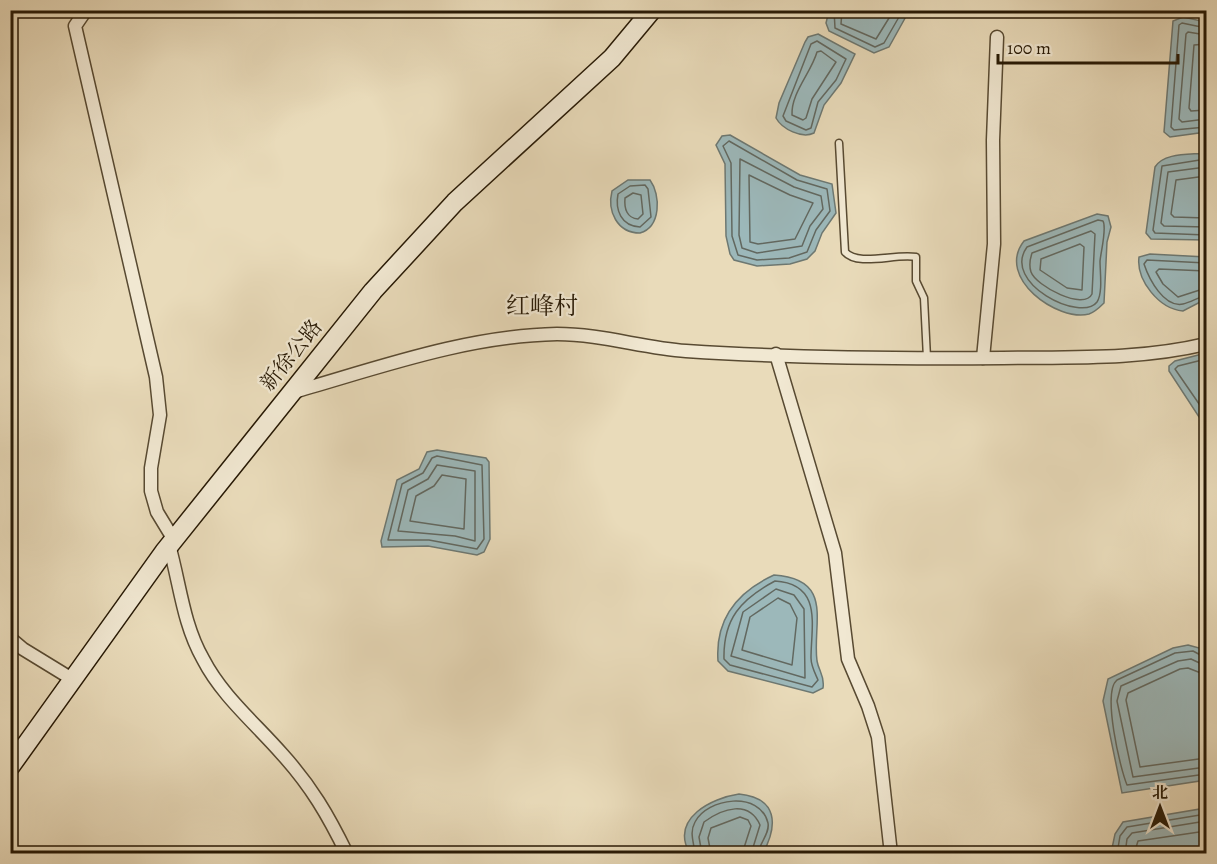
<svg xmlns="http://www.w3.org/2000/svg" width="1217" height="864" font-family="Alegreya,'Noto Serif SC',serif">
<style>
.water{fill:#9cb8ba;stroke:#6d7872;stroke-width:1.5}
.lines{fill:none;stroke-linecap:round;stroke-linejoin:round}
.shore{stroke:#626860;stroke-width:1.5}
.lane-casing{stroke:#584a32;stroke-width:9}
.street-casing{stroke:#584a32;stroke-width:15}
.secondary-casing{stroke:#271905;stroke-width:21}
.lane{stroke:#f1e8d2;stroke-width:6}
.street{stroke:#f1e8d2;stroke-width:12}
.secondary{stroke:#f1e8d2;stroke-width:18}
.labels{text-anchor:middle;stroke-width:4.5;stroke-linejoin:round;paint-order:stroke}
.street-label{font-size:21px;fill:#271905;stroke:#f1e8d2}
.quarter-label{font-size:24px;fill:#271905;stroke:#f1e8d2}
</style>
<rect width="100%" height="100%" fill="#e9dbba"/>
<filter id="stains"><feTurbulence type="fractalNoise" baseFrequency=".00333" numOctaves="4"/><feColorMatrix values="0 0 0 0 .2 0 0 0 0 .09 0 0 0 0 .02 0 0 0 .5 -.17"/></filter>
<radialGradient id="worn" r=".72"><stop offset=".6" stop-color="#630" stop-opacity="0"/><stop offset="1" stop-color="#630" stop-opacity=".3"/></radialGradient>
<g class="water">
<path d="M829,11V10L909,11L889,47L874,53L829,31L826,23Z"/>
<path d="M1183,17L1206,22V132L1170,137L1164,132L1173,21Z"/>
<path d="M818,34L855,54L841,83L824,105L814,133C802,139 782,129 776,118L779,103L805,42L808,37Z"/>
<path d="M730,135L800,175L832,184L836,213L822,233L815,251L807,259L790,264L757,266L734,260L730,254L726,236L725,164L716,145L722,136Z"/>
<path d="M1206,153V240L1151,239L1146,233L1155,167C1164,152 1191,155 1206,153Z"/>
<path d="M628,180H650C661,195 661,227 640,233C617,233 607,211 612,191Z"/>
<path d="M1097,214L1108,216L1111,227L1107,242L1104,303C1100,307 1095,312 1089,314C1058,322 995,278 1024,241Z"/>
<path d="M1150,254L1206,257V299L1183,311C1159,309 1136,280 1139,257Z"/>
<path d="M1206,353V420L1199,417L1169,371V366L1175,361Z"/>
<path d="M437,450L486,458L489,462L490,539L484,552L477,555L428,546L382,547L381,541L397,480L419,469L427,452Z"/>
<path d="M774,575C835,579 812,624 817,661C819,672 825,676 823,688L813,693L728,671L718,661C715,619 737,592 774,575Z"/>
<path d="M1188,645L1203,649L1206,662V780L1122,793L1103,701L1108,679L1173,648Z"/>
<path d="M739,794C778,798 778,825 763,853L689,852C671,818 712,798 739,794Z"/>
<path d="M1206,808V853H1111L1115,834L1123,822Z"/>
</g>
<g class="lines">
<g class="shore">
<path d="M834,10L835,28L875,47L884,43L903,10"/>
<path d="M842,10L841,24L876,39L894,10"/>
<path d="M1206,28L1182,23L1179,25L1171,127L1174,130L1206,127"/>
<path d="M1206,35L1188,32L1186,34L1179,119L1182,122L1206,119"/>
<path d="M817,41L846,59L836,80L818,102L811,128L806,130L786,121L783,116L811,44Z"/>
<path d="M1206,44L1194,45L1189,108L1191,111L1206,110"/>
<path d="M821,51L836,62L812,99L806,118L803,120L792,115C791,93 811,73 817,52Z"/>
<path d="M729,141L797,180L827,189L830,211L816,230L807,252L789,258L757,260L738,255L732,236L731,163L723,146Z"/>
<path d="M740,159L794,187L821,196L823,209L810,226L802,246L757,253L742,248L739,235Z"/>
<path d="M1206,159L1162,166L1153,230L1155,233L1206,235"/>
<path d="M1206,167L1168,172L1161,223L1164,226L1206,227"/>
<path d="M749,175L790,195L813,203L795,239L758,244L750,242Z"/>
<path d="M1206,176L1176,180L1171,214L1174,217L1206,218"/>
<path d="M630,186L645,185L648,189L651,217L640,227C621,226 615,210 618,194Z"/>
<path d="M633,193L641,195L643,214L638,219C627,218 624,209 625,198Z"/>
<path d="M1098,220L1103,221C1107,228 1101,251 1100,261C1100,272 1103,293 1097,302C1081,323 1001,283 1027,247Z"/>
<path d="M1091,231L1095,234L1092,294C1084,311 1036,286 1031,272C1029,266 1030,259 1032,253Z"/>
<path d="M1080,244L1084,247L1082,290L1067,288L1040,270L1041,259Z"/>
<path d="M1206,263L1147,260L1144,264C1149,279 1164,308 1183,304C1192,302 1198,297 1206,296"/>
<path d="M1206,271L1159,269L1156,272L1163,284L1178,297L1206,288"/>
<path d="M1206,359L1178,366L1175,369L1206,414"/>
<path d="M437,456L482,465L484,539L477,549L429,540H388L402,484L423,473L432,458Z"/>
<path d="M437,465L475,471V541L455,536L398,531L408,490L428,479Z"/>
<path d="M442,475L466,479L464,529L410,521L416,496L434,486Z"/>
<path d="M775,581C823,584 811,626 811,658C811,666 815,673 818,680L812,687L730,665L724,659C723,619 741,599 775,581Z"/>
<path d="M776,589L794,595L804,609L805,678L731,656L743,612Z"/>
<path d="M778,598L790,604L797,618L792,665L742,650L750,617Z"/>
<path d="M1206,658L1193,651L1175,653L1117,680C1102,692 1120,768 1127,785L1206,774"/>
<path d="M1206,666L1191,659L1178,661L1121,686L1117,701L1133,777L1206,767"/>
<path d="M1206,675L1188,668L1180,669L1128,693L1126,700L1140,767L1206,758"/>
<path d="M695,854C694,842 689,833 695,822C707,798 760,790 768,823C770,834 759,843 758,854"/>
<path d="M702,854L699,837L704,822C723,808 749,800 760,825L751,854"/>
<path d="M711,854L708,838L711,828L740,817L748,820L751,826L742,854"/>
<path d="M1117,854L1120,836L1127,827L1206,814"/>
<path d="M1125,854L1127,839L1132,833L1206,821"/>
<path d="M1134,854L1138,841L1206,831"/>
</g>
<g class="lane-casing">
<path id="lane" d="M839,143L845,252C858,267 896,253 916,257V281L924,298L927,358"/>
</g>
<g class="street-casing">
<g id="street">
<path d="M86,10L75,26L156,377L160,415L151,468V491L157,512L174,540"/>
<path d="M776,354L835,553L848,659L868,706L878,737L891,854"/>
<path d="M983,358L994,244L993,140L997,37"/>
<path d="M290,393C378,368 465,336 557,334C601,334 643,348 686,351C791,358 898,359 1003,358C1071,357 1139,360 1206,344"/>
<path d="M169,545C180,584 183,624 203,659C222,696 255,723 282,754C311,786 328,815 347,854"/>
<path d="M10,638L23,649L72,679"/>
</g>
</g>
<g class="secondary-casing">
<path id="secondary" d="M10,767L164,552L373,291L455,202L612,58L652,10"/>
</g>
<use href="#lane" class="lane"/>
<use href="#street" class="street"/>
<use href="#secondary" class="secondary"/>
</g>
<g class="labels">
<g class="street-label">
<text transform="translate(291 355) rotate(-51)" y="7">新徐公路</text>
</g>
<g class="quarter-label">
<text x="542" y="314">红峰村</text>
</g>
</g>
<rect width="1217" height="864" fill="none" stroke="#e9dbba" stroke-width="36"/>
<rect x="12" y="12" width="1193" height="840" fill="none" stroke="#271905" stroke-width="3"/>
<rect x="18" y="18" width="1181" height="828" fill="none" stroke="#271905" stroke-width="1.5"/>
<g transform="translate(1160 807)" stroke="#f1e8d2" stroke-width="4.5" paint-order="stroke">
<path d="M0-4.5L10 22L0 15L-10 22Z" fill="#271905"/>
<text y="-9" font-size="16" font-weight="bold" text-anchor="middle" fill="#271905">北</text>
</g>
<path d="M998 54v9h180v-9" fill="none" stroke="#271905" stroke-width="3"/>
<text x="1007" y="54" font-size="18" fill="#271905" stroke="#f1e8d2" stroke-width="4.5" paint-order="stroke">100 m</text>
<rect width="100%" height="100%" filter="url(#stains)"/>
<rect width="100%" height="100%" fill="url(#worn)"/>
</svg>
